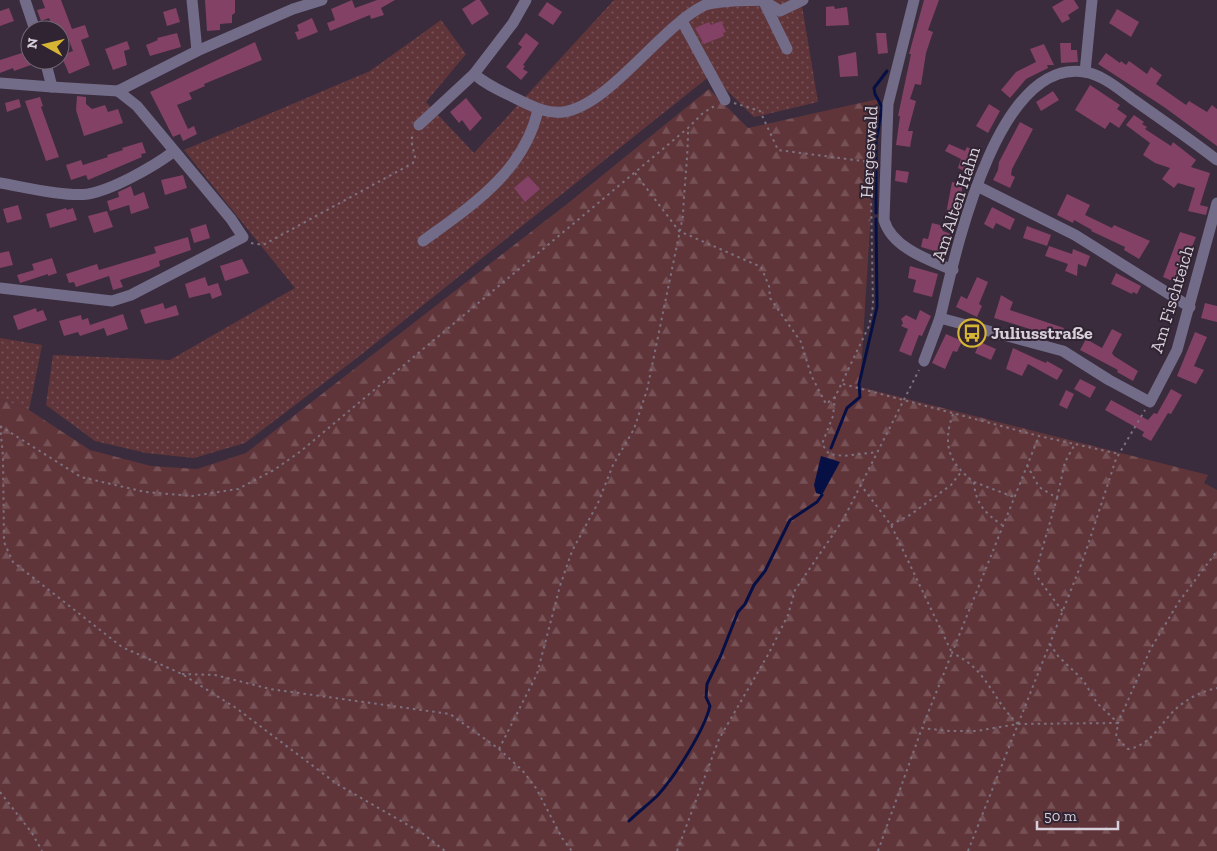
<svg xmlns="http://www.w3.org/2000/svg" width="1217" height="851" font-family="'Zilla Slab',serif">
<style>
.green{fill:url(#green-dots)}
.forest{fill:url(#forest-firs)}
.water{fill:#061045}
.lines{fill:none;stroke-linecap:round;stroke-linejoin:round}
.stream{stroke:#061045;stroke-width:3}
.building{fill:#824165}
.path{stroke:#7c717e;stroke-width:2;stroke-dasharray:2.5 4;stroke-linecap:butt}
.minor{stroke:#726c89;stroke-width:11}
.labels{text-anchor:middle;stroke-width:4;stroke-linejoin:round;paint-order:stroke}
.street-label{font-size:18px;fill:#d7cfd9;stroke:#302332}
.poi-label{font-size:18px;font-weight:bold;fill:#d7cfd9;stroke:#302332;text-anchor:start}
</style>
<defs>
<pattern id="green-dots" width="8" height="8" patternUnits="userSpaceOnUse" patternTransform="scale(1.25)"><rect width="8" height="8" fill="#60353a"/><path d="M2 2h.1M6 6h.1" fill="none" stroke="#765156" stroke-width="1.8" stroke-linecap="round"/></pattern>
<pattern id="forest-firs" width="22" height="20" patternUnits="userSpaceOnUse" patternTransform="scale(1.25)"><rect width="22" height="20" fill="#60353a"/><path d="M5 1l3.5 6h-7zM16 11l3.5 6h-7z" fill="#765156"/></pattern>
</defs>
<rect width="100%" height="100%" fill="#3a2c3c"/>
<g class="green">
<path d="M614,0H801L818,102L754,117L711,75L362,354L245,443L194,458L146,453L95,441L46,405L53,355L170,360L295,288L184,150L370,71L441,20L466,54L426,102L474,153Z"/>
<path d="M0,338L42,345L29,410L0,399Z"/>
</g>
<path class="forest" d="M709,89L748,128L878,99L860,387L1208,475L1204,483L1217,490V851H0V399L29,410L90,450L151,466L197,469L246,453L567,204Z"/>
<path class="water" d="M821,456L840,462L822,495L816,493L814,485Z"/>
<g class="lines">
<g class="stream">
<path d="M876,213V142L882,107L875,94L874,88L887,71"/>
<path d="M831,448L847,408L860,397L859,384L877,307L876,219"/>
<path d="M629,821C638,812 649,804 658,795C675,776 704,731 710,706L706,697L707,684L721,655L738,612L745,604L754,585L765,571L790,520L817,502L822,495"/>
</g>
</g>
<g class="building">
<path d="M42,0H61L72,29L85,25L89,37L81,40L90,65L69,74L61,55L73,51L67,35L60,37V30H54L49,18L41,21L37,10L45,8Z"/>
<path d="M205,0H235V13L232,15V23L220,24V30L207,31Z"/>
<path d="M352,0L355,8L377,0H395L381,8L384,15L371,19L370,15L330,31L327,23L335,20L331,9Z"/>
<path d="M476,0H480L489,14L472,25L462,9Z"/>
<path d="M924,0H939L928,30L933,32L926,53L921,85L915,84L910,99L916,101L908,131H913L910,147L896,145L900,116H898L911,54H909Z"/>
<path d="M1064,0H1074L1079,8L1068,15L1070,19L1062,23L1052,7Z"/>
<path d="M547,2L562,12L553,25L538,15Z"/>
<path d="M834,6L835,9L847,7L849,25L826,26V7Z"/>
<path d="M9,8L14,21L0,26V11Z"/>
<path d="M176,8L180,22L167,26L163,12Z"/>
<path d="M1117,9L1139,22L1131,37L1109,23Z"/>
<path d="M312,18L318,32L298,40L295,32L299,31L297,25Z"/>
<path d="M721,21L726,32L723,33L724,36L704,44L695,28L709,22L711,25Z"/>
<path d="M177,33L181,47L150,56L146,45L158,40L157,38Z"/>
<path d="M526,33L539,43L523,65L525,66L523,69L528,72L521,80L506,67L522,47L518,44Z"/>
<path d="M876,33H886L888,53L878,54Z"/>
<path d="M127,41L130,49L124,51L127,65L113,70L105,49Z"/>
<path d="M255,42L262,60L204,84L205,86L189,93L192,99L177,105L188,129L194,126L197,134L183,141L180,134L173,137L150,92Z"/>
<path d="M1060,43H1071V50H1077L1078,62L1061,63Z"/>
<path d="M1044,44L1054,65H1047L1048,68L1026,79L1010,98L1001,90L1016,72L1036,62L1030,49Z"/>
<path d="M25,52L31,65L14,71L13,68L0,73V60Z"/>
<path d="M856,52L858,76L840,77L838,56Z"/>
<path d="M1106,53L1120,63L1121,61L1126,65L1129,61L1147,74L1151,67L1162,75L1156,84L1186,105L1189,101L1207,112L1212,105L1217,109V146L1164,107L1098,64Z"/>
<path d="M1090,85L1120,105L1117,109L1127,116L1119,128L1110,122L1105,129L1075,110Z"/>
<path d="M1053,91L1059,100L1041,111L1036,102Z"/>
<path d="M77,96L86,97V104L92,109L105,105L108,112L118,109L123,123L84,136L76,110Z"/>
<path d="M40,97L43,106L41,107L59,157L46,161L25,101Z"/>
<path d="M466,98L482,118L470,131L462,120L459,123L450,112Z"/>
<path d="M19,99L21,107L7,112L5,103Z"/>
<path d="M989,104L1000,111L988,133L976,126Z"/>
<path d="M1134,115L1144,122L1142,124L1147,127L1145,129L1171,146L1173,142L1196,160L1191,167L1210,173L1200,205L1208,207L1206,215L1188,211L1195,188L1178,183L1174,188L1162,179L1170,168L1155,163L1143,155L1150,143L1126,125Z"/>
<path d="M1020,122L1033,129L1012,169L1011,175L1015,177L1010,188L993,180L998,170L999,162Z"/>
<path d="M142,142L146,153L141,154L142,157L88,180L86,175L71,180L66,165L81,160L83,165L108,157L107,155L123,150L122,148Z"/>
<path d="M949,144L965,151L967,147L975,151L973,157L976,159L969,173L958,168L961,159L945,151Z"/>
<path d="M896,170L909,172L907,183L895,181Z"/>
<path d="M183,175L187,188L165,195L161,180Z"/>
<path d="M528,176L540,189L525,202L514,188Z"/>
<path d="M952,182L963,185L961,194L964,195L958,214L955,213L954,216L946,214Z"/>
<path d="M131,186L134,196L144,192L149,208L131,214L129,205L110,211L107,201L119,197L118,192Z"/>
<path d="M1067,194L1090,205L1085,215L1112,228L1114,225L1150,241L1139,259L1124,250L1125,247L1091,231L1092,230L1074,220L1073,223L1057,215Z"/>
<path d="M18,205L22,219L7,223L3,209Z"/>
<path d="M992,207L1015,219L1010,230L996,223L993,229L984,224Z"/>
<path d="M66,208L67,210L73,208L77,220L50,228L46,214Z"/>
<path d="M107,211L113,227L94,233L88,216Z"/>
<path d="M932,223L940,225L943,231L951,234L945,254L921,247L923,238L928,239Z"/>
<path d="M206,224L210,238L194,243L190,229Z"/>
<path d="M1027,226L1051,235L1047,246L1023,238Z"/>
<path d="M1180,232L1196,237L1177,283L1163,277Z"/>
<path d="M188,237L191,250L159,261L160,266L148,271L120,280L123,287L113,290L109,276L76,287L74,282L69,283L66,274L97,264L99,270L156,253L154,247Z"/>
<path d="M1049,246L1072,254L1073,249L1090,256L1086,267L1078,264L1077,276L1065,271L1068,264L1045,256Z"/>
<path d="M9,251L13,265L0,268V253Z"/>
<path d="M52,258L57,273L48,276V274L20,283L17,275L34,270L32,264Z"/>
<path d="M242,259L249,273L225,281L220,266Z"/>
<path d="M910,266L938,274L932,297L913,292L916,280L908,278Z"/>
<path d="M1116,273L1141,286L1137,294L1133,292L1132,294L1111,284Z"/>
<path d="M205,277L208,286L218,283L222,295L212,299L210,293L189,298L185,284Z"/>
<path d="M977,277L988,282L979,304L982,306L977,317L956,307L961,296L967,299Z"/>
<path d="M1001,295L1013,302L1010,310L1064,328L1061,336L1057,335L1056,337L994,318Z"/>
<path d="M163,303L165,309L176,305L179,315L145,324L140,310Z"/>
<path d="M1205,303L1217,306V322L1201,318Z"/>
<path d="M36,308L37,312L43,310L47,320L18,330L13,316Z"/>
<path d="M920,310L931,316L922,336L919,335L911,356L899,351L908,329L901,326L903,323L901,319L906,315L916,320Z"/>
<path d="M123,314L128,329L107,336L104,328L80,336L78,332L64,336L59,321L81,315L82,320L88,318L90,325Z"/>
<path d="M1112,329L1122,334L1112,353L1114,356L1138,371L1133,381L1117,372L1118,370L1080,350L1086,339L1102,348Z"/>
<path d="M1195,332L1207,337L1194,366L1204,370L1196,384L1177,376Z"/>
<path d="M946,334L962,341L957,352L953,351L945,369L932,363Z"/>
<path d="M980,342L996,349L991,360L975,353Z"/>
<path d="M1013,348L1039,360L1046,363L1047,361L1063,370L1057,380L1028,364L1022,376L1006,369Z"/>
<path d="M1080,379L1096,387L1090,398L1074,389Z"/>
<path d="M1171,389L1182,395L1171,414L1168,413L1151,441L1142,436L1144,432L1105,410L1111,400L1148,420L1154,413L1157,414Z"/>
<path d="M1066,390L1074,394L1067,409L1059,405Z"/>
</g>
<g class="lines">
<g class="path">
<path d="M734,103L760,111L778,150L870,162"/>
<path d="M876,113L870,138L873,306L869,326L835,397L833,416L822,444L829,454L844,456L877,452"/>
<path d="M635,173L679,231L761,267L769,286L770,298L801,342L811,375L826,404L835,397"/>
<path d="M251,243L263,245L413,163L415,157L411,140L414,133"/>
<path d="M843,384L1039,436L1119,454"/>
<path d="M953,414C942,445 949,463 974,482C975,503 985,513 1002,525"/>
<path d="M0,426L81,477L145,492L192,496L238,489L274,470L301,451L688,128L703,113L716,105"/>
<path d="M0,426L3,456L4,542L13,562L122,647L182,674L236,708L337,784L422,833L445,851"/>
<path d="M1027,465L1039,487L1057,498L1035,574L1063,612"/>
<path d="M974,482L1014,497"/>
<path d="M860,484L891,525L952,653L922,728"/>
<path d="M1057,498L1065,462L1075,444"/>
<path d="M891,525L910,515L951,485L961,472"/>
<path d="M1050,644L1058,656L1083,680L1097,703L1118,723L1150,650L1178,603L1217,551"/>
<path d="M182,674L215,675L270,689L450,714L499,749L522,770L536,788L562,838L572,851"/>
<path d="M1018,724C992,700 988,669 952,653L1039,436"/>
<path d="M499,749L537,674L560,586L572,551L598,503L613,465L634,429L647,390L683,216C684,187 688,159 688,129"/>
<path d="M0,792L32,833L42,851"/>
<path d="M677,851L719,739L769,653L788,615L795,590L843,520L919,370"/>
<path d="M878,851L922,728L949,731H976L1018,724L1118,723L1116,737L1128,749C1153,745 1161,721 1178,707C1190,697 1203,691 1217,688"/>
<path d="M968,851L1084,557L1116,459L1145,410"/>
</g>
<g class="minor">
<path d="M25,0L35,30"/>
<path d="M192,0L197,51"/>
<path d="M763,0L787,49"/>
<path d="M914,0L888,104L884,220C892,248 929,260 953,270"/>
<path d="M764,1L780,11L803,0"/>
<path d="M682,21L725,100"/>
<path d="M45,60L52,87L118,91"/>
<path d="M1085,72L1092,0"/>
<path d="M474,74C488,86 501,91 517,99C532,106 546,114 563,112C609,106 661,26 705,5C721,0 745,1 762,0"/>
<path d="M0,83L52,87"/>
<path d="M118,91L197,51L293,9L322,0"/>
<path d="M419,125L474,74L513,23L526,0"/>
<path d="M0,183C24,187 65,197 88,194C112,190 153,167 173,152"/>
<path d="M977,186L1075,235L1190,307"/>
<path d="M423,241C471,206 524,172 538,110"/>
<path d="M0,288L112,301L131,295L243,237L231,219L137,106L118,91"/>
<path d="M940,318C955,255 996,57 1085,72C1103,75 1120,90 1134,100C1162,120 1190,139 1217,160"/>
<path d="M924,361L940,318L1063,351L1109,380L1150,402L1177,350L1217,203"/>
</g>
</g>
<defs>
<g id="bus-ring" transform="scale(1.4375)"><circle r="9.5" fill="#302332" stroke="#d6b534" stroke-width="1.5"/><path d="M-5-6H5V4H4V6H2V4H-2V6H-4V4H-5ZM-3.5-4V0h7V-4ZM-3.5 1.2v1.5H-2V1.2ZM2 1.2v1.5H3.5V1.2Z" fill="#d6b534"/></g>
</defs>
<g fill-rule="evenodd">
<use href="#bus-ring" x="972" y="333"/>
</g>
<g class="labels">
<g class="street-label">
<text transform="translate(869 152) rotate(-87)" y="6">Hergeswald</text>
<text transform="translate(956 204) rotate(-72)" y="6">Am Alten Hahn</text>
<text transform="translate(1172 299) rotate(-73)" y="6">Am Fischteich</text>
</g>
<g class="poi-label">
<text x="991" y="339">Juliusstraße</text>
</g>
</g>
<g transform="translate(45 45) rotate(278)"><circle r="24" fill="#302332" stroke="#736875"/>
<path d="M0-4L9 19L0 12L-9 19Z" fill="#d6b534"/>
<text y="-8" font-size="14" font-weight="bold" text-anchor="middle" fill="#d7cfd9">N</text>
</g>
<path d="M1037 821v8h81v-8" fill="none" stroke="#d7cfd9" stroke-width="2.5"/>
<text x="1044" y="821" font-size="15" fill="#d7cfd9" stroke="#302332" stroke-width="4" paint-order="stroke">50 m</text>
</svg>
